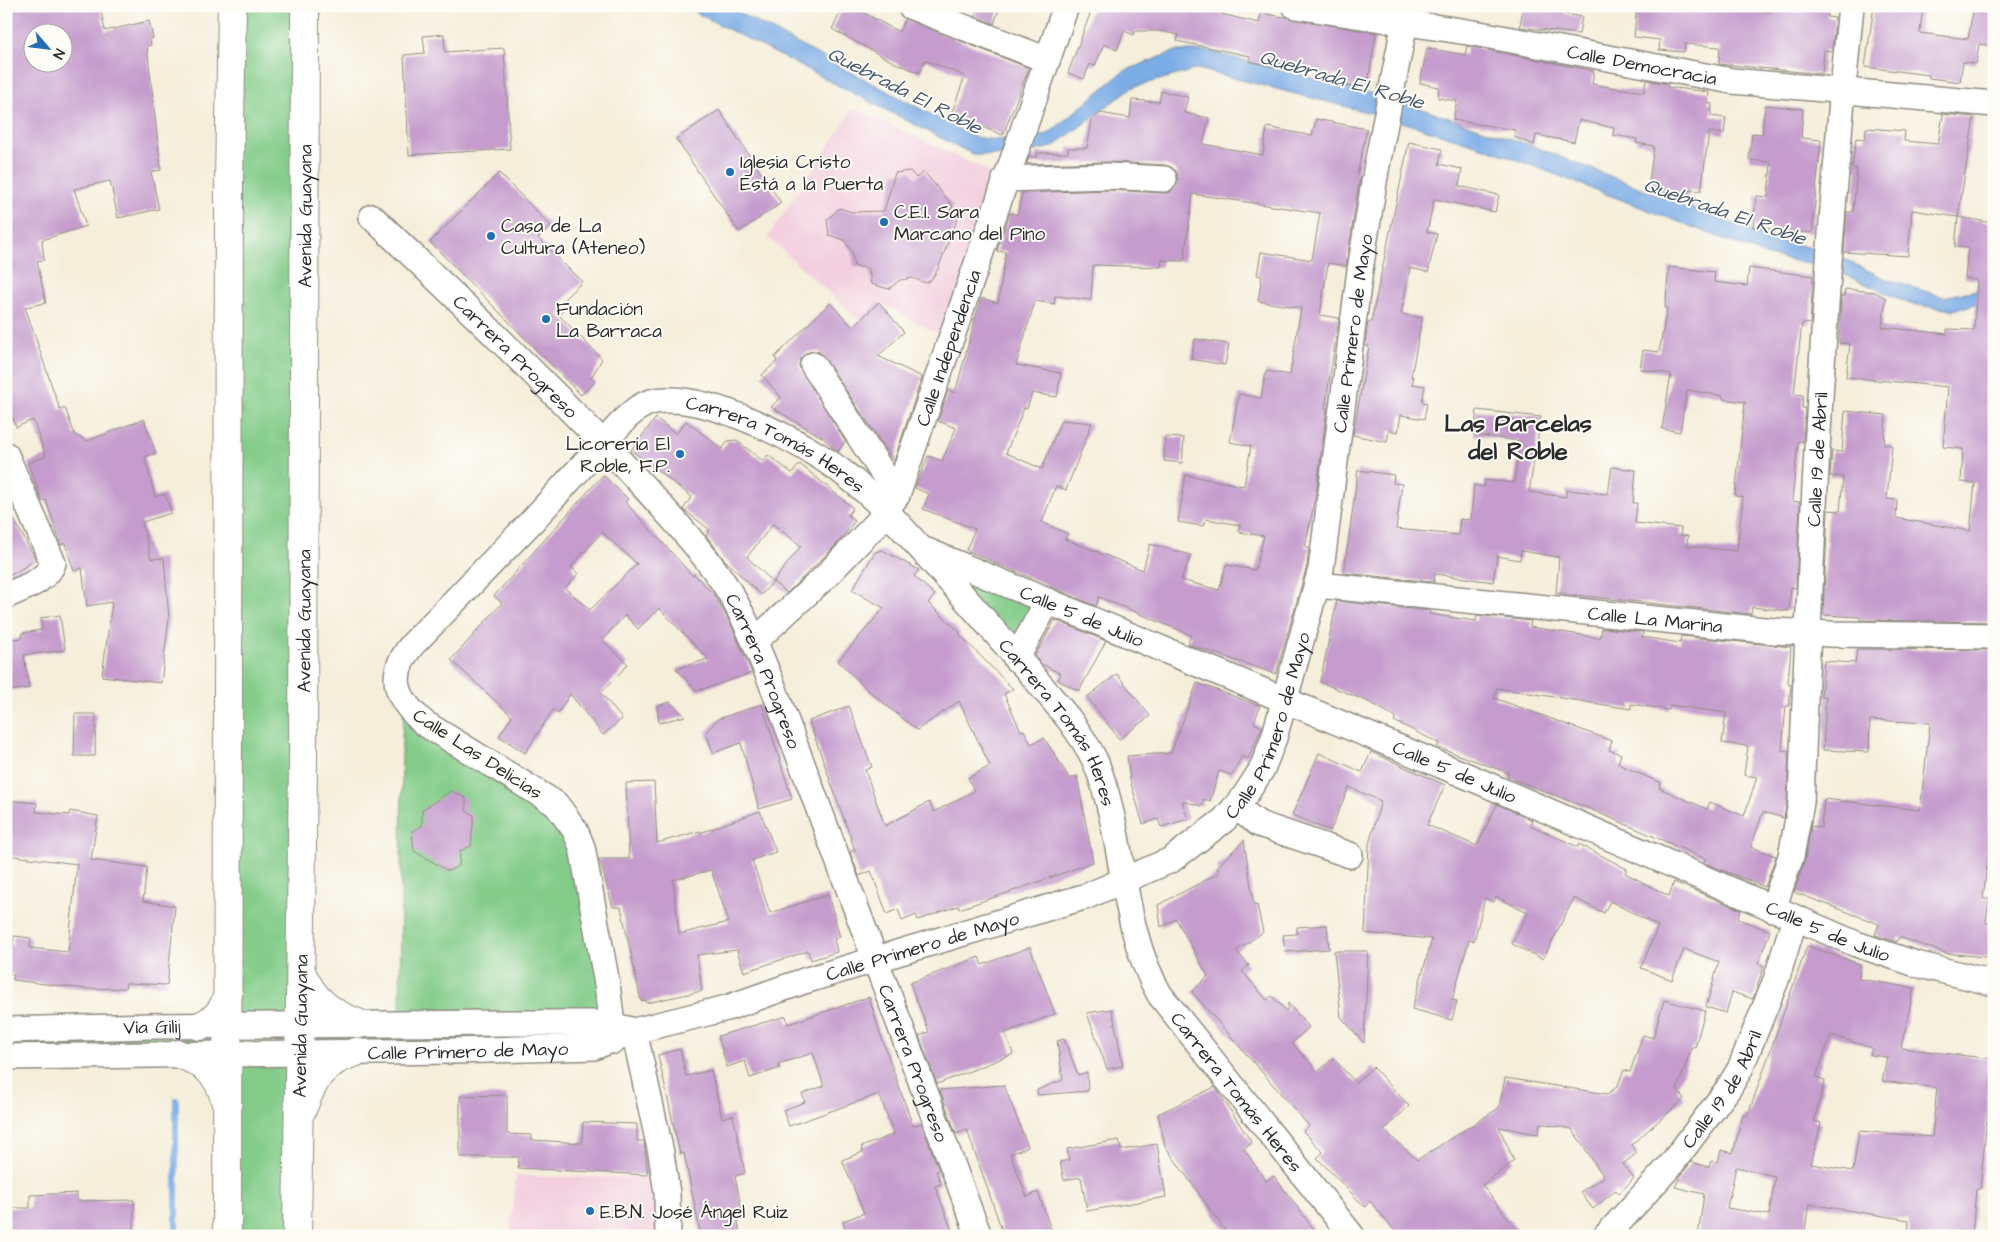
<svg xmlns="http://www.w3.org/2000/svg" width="2000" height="1242" font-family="'Architects Daughter',sans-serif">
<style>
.built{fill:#f3cfdf}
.green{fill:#83cc89;stroke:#577c5a;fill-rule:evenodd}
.water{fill:#7aace6;stroke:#526c88}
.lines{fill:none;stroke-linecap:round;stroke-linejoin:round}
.stream{stroke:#7aace6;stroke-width:6}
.building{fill:#c59ccd;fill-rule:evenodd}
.minor-casing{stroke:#908c82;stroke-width:28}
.highway-casing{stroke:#908c82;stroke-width:30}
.minor{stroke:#fff;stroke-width:25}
.highway{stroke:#fff;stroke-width:28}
.poi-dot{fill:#1f6fb2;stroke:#fdfcf7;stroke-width:2}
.labels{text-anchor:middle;stroke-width:4;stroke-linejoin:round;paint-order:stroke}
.street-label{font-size:19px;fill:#2b2b2b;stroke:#fdfcf7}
.poi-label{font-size:19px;fill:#2b2b2b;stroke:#fdfcf7;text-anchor:start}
.water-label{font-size:20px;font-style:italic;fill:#47586c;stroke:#fdfcf7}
.district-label{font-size:24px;font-weight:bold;fill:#2b2b2b;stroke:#fdfcf7}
</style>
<rect width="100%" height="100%" fill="#fdfcf7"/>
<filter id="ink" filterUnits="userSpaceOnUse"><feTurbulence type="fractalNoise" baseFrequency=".02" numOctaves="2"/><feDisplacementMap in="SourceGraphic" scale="10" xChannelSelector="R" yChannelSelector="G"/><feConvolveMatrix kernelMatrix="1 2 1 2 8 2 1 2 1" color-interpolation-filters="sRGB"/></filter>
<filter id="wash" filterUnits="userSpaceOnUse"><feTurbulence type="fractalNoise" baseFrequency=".0096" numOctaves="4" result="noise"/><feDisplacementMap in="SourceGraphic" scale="20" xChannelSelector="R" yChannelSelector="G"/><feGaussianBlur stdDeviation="1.12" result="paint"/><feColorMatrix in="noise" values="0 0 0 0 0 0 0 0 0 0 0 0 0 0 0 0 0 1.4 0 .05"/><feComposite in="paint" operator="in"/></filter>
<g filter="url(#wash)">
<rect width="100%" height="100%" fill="#f5eeda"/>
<g class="built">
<path d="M854,108L1005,179L951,341L879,302L860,321L768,237Z"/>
<path d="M516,1176L665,1178L668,1236H510Z"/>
</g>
<g class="green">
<path d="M232,6H305L299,1024L400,1023L402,736L405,704L566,815L614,1041L299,1053L297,1236H227L228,1054L6,1057V1030L227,1026ZM299,1025V1053L228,1054V1026Z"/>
<path d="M920,548L1048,601L1016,659Z"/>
</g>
<path class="water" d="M683,6H726L974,137L996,140L1048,134L1124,71L1176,51H1208L1389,98L1533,146L1769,238L1829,252L1886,279L1944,297L1994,286V299L1954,310L1910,304L1830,268L1768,256L1491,150L1386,117L1198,69L1131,88L1053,147L1014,155H974Z"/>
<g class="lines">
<path class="stream" d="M176,1100V1236"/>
</g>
<g id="blocks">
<g class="building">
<path d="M6,6H100L105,31L149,21L153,38L150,39L151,45L147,46L161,170L151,172L159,209L118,218L110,181L74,189L86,226L42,240L44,260L37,261L46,303L25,307L60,410L65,408L75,435L87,441L144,419L156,453L145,457L147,466L155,497L165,494L171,513L142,522L151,559L164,558L169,618L161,683L102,676L112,602L87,606L82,568L74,571L65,543L61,545L46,500L42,501L28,463L46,456L33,420L16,427L6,399ZM32,32H62V62H32Z"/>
<path d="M844,6H852L899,32L905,19L1029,68L1003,135L951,115L965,76L925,60L920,73L893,62L832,29Z"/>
<path d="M978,6H1000L994,24L975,16Z"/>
<path d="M1093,6H1204L1222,11L1221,14L1259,23L1261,13L1376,33L1367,89L1339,85L1341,76L1275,63L1274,67L1249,61L1250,56L1177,41L1179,35L1160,31H1135L1134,35L1124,31L1117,50L1104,44L1095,66L1090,64L1084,79L1068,73Z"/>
<path d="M1523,6H1566L1565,14L1582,17L1579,34L1520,27Z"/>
<path d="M1637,6H1724V8L1771,12L1772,6H1828L1827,17L1835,18L1832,51L1824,50L1822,74L1719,64L1720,47L1685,44L1684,52L1659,50L1660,40L1634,37Z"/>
<path d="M1874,6H1923L1920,33L1968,39L1974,6H1994V46L1979,44L1976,64L1963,62L1960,82L1929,78V75L1865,67Z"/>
<path d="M444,34L445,52L504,48L510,149L409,155L404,55L425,53L423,36Z"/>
<path d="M1467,46L1594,71L1592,84L1609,87L1644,92L1646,80L1668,84L1667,87L1709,92L1708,103L1712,104L1711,116L1726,118L1724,134L1709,132L1701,191L1689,190L1687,202L1648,189L1654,146L1636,143L1637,139L1613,135L1614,128L1579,120L1574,142L1536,135L1534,145L1514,137L1515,130L1453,120L1457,101L1438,98L1439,87L1420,83L1427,48L1465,55Z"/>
<path d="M1161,91L1188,97L1184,113L1209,118L1203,144L1263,155L1267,127L1312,136L1316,119L1367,129L1357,175L1360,176L1346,266L1328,263L1320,315L1339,318L1325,408H1327L1316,494L1305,547H1309L1307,566L1276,674L1188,644L1191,635L1099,597L1096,606L966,550L975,529L923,509L929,494L915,488L928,456L942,461L956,428L938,421L948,390L955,393L981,298L998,303L1006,252L997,251L1010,213L1017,215L1022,193L1109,190L1164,193L1171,192L1178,180L1177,172L1171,167L1165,165L1109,162L1027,164L1029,157H1037V153H1068V148H1087L1092,120L1100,113L1130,118L1132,100L1159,102ZM1193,194L1320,213L1312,260L1261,252L1257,275L1262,276L1258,301L1301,308L1290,375L1266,371L1261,398L1239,394L1230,442L1251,446L1244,486L1186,475L1178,522L1203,526L1206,519L1240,525L1239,532L1264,536L1255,570L1226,565L1219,590L1181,580L1191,555L1150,544L1143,570L1065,539L1068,534L1042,522L1056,486L1066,490L1092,423L1061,420L1042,469L1006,453L1024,408L1027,409L1032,393L1057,397L1061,373L1016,365L1035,301L1054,304L1055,296L1091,300L1093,265L1161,267L1162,260L1184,261Z"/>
<path d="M1765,105L1803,109L1801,138L1821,140L1812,233L1753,227L1756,196L1768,197L1771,162L1749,160L1752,133L1762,134Z"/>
<path d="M719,110L781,203L739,232L676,139Z"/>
<path d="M1943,114L1974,117L1958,217L1912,210L1908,256L1844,252L1847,212H1853L1857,169L1852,168L1856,138L1865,139L1866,128L1905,131L1904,141L1938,144Z"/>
<path d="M1409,142L1442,149L1439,164L1462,169L1459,186L1499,195L1495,212L1434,199L1427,232L1437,234L1428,272L1410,268L1401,314L1422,318L1411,377H1414L1412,384L1425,386L1422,402L1427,403L1424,419L1401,415L1398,432L1389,430L1387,442L1353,435L1369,346H1365L1368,322H1371Z"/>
<path d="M910,171L916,178L924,172L953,206L950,214L958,217L938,269L931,280L926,283L912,278L900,280L889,289L871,284L869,269L854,266L852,252L844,240L829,235L827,220L839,208L852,212L884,211L895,173Z"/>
<path d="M499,173L551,226L538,238L582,282L562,301L567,306L559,315L602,359L591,378L595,382L581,395L430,242Z"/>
<path d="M1958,217L1994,223V622L1860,620V617L1823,615L1828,510L1840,511L1843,477L1830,476L1832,451L1842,452L1845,411L1886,415L1884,444L1892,445L1887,499L1897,500L1896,518L1970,531L1975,483L1961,482L1963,449L1943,447L1948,387L1846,377L1850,344L1839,343L1841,296H1844L1845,289L1875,292L1886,298L1882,327L1947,334V329L1974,330L1977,280L1965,278L1968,248L1955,247Z"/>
<path d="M1669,267L1715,272L1714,282L1747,286L1749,268L1813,276L1810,324L1802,323L1794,394L1803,395L1802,408H1805L1803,442L1798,441L1792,501L1800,502V507L1796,588L1791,587L1789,611L1752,607L1751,614L1556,593L1559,557L1521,551L1520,560L1497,556L1493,582L1435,574L1434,582L1344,573L1358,470L1394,475L1393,483L1402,484L1396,529L1458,535L1460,519L1471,520L1474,485L1484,487L1485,480L1514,483L1520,441L1474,435L1477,410L1541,417L1529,492L1566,497V490L1608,494L1612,467L1636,470L1633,503H1637L1635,523L1681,528L1680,535L1688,536L1687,546L1737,551L1743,497L1735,496L1745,402L1723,399V396L1687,390L1680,432L1662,429L1671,374L1640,369L1643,350L1659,352L1667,308H1665Z"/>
<path d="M879,302L904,332L878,356L922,377L894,461L820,352L813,351L806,353L800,359L799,366L845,441L838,452L822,437L771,407L781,397L762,375L777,361L775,357L830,303L853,327Z"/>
<path d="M1195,339L1229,344L1225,365L1191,359Z"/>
<path d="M656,418L676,434L686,421L722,449L728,441L736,440L763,461L768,455L792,473L800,464L853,508L848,515L855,521L836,545L787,593L773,582L761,595L723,558L706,535L710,530L683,509L692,497L631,450ZM773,524L801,546L773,582L747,557Z"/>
<path d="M1165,437L1184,438L1182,463L1164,461Z"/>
<path d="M603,475L628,499L625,502L693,576L694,574L714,595L732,627L752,673L697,691L676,669L708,659L659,608L638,629L625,615L602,640L628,664L601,693L622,719L603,735L570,694L558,713L553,710L525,753L499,736L512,716L451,660L502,603L494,596ZM602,532L637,564L590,610L565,588L578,574L571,567Z"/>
<path d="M6,505L36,560L6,578Z"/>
<path d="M882,550L919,570L914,576L935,595L928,603L960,632L959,634L1013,689L1004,694L1021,731L1024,730L1031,744L1044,738L1070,779L1077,776L1093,862L1019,889L959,909L958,906L918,920L916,915L902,921L898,909L887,914L871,871L859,876L850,852L855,850L809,721L849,706L872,767L865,770L885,826L929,802L934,812L974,791L968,778L990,766L959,701L917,730L871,693L838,661L884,608L852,590L875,552Z"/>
<path d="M1337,601L1430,611L1429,614L1476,621L1477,615L1531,621L1530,627L1600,638L1602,628L1643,632L1642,637L1680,643L1681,636L1791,647L1788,683L1791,684L1789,706H1786L1782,750L1789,751L1787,801L1784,818L1763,812L1751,847L1776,856L1765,887L1704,863L1706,859L1588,808L1507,777L1509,773L1437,747L1439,743L1394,721L1396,717L1369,702L1320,682ZM1497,688L1631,709V704L1669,710L1670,705L1726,713L1722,743L1748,746L1744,775L1757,777L1744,816L1710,802L1707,809L1659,788L1661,783L1618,764L1621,754L1609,750L1612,741L1494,698Z"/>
<path d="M60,615L65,650L24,655L29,688L6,691V640L22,638V633L42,630L41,618Z"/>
<path d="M1055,620L1106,641L1079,691L1058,680L1061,674L1040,663L1035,656Z"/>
<path d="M1857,649L1994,650V806L1983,899H1989L1986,923L1994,924V958L1945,953L1899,937L1897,942L1875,935L1879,924L1794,892L1805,859L1811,826L1821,828L1824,799L1920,810L1930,723L1870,720L1869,752L1823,750L1826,697H1821L1824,661L1855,663Z"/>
<path d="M1117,674L1150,716L1119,739L1087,697Z"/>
<path d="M1197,683L1260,706L1254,723L1262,727L1248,759L1242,756L1232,775L1219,771L1210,801L1204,799L1202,806L1182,801L1188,819L1161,827L1158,819L1143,824L1130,780L1127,756L1171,753Z"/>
<path d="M670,702L685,716L659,723L657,706Z"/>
<path d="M762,704L792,799L759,809L741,743L713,753L706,732L718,719Z"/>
<path d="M75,714H96L95,756H74Z"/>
<path d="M1371,752L1445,785L1427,825L1477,846L1497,804L1532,820L1530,825L1578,847L1579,844L1627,869L1625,873L1669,896L1674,882L1741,910L1738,919L1770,931L1758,964L1764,966L1753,999L1732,992L1726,1013L1706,1007L1719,962L1684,949L1672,980L1641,968L1658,926L1610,901L1604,913L1574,898L1543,959L1512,944L1528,912L1496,897L1494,902L1485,898L1474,941L1469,940L1452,1000L1457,1001L1452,1020L1412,1009L1432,939L1365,933L1369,844L1381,801L1349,787L1330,831L1292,815L1319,753L1362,772Z"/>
<path d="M654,782L657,843L700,831V833L760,811L776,852L752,860L770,913L828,895L840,937L834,939L837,952L811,960L808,951L744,972L737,950L697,955L702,991L646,1003V1000L641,1001L621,907H613L599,859H629L626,783ZM711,870L729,922L679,934L673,880Z"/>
<path d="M451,791L466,798V811L474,815L471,846L460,851L459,866L448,871L414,851L412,831L422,826V810Z"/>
<path d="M6,800L37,803L36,812L69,815L70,811L98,816L91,860L147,867L143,901L175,906L167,985L126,983L125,988L86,989L13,980L14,974H6V944L13,945L14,936L31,938L30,948L68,952L77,864L6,855Z"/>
<path d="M1244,840L1254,906L1257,905L1263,932L1236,951L1249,965L1242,971L1267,1000L1272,996L1286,1011L1288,1009V1003L1309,1027L1292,1043L1318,1072L1333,1058L1356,1083L1373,1067L1409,1106L1384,1130L1417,1160L1499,1108L1505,1078L1607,1094L1617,1087L1624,1070L1630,1072L1643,1035L1653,1038L1664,1000L1705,1011L1695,1048L1692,1047L1677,1089L1684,1099L1631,1145L1637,1153L1623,1164L1634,1178L1619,1194L1616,1190L1593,1209L1580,1192L1604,1177L1572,1129L1540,1123L1538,1134L1499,1127L1514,1161L1482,1185L1522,1236H1399L1370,1201L1365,1207L1317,1158L1323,1152L1303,1131L1309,1126L1192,992L1208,976L1176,919L1161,927L1158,905L1219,873L1217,867Z"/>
<path d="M1327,925L1329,949L1285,952L1283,935L1297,934V927Z"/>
<path d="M1807,946L1860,964L1859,979L1914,988L1901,1048L1993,1059L1980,1189H1976L1972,1236H1908L1909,1220L1809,1204L1804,1236L1767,1231L1766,1236H1698L1704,1194L1675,1187L1680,1177L1691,1162L1709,1167L1711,1161L1718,1162L1721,1150L1733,1153L1743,1115L1747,1116L1750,1109ZM1831,1035L1872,1048L1870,1055L1887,1057L1882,1081L1937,1088L1932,1137L1859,1131L1853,1171L1811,1164L1821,1123L1814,1121L1825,1080L1816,1077ZM1736,1167L1775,1176L1769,1215L1727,1208Z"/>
<path d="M1030,947L1055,1014L1005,1033L1013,1054L937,1084L919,1036L929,1032L910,983L979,957L982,965Z"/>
<path d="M1334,951H1368L1364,1043L1341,1017Z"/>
<path d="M869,997L880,1033L913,1126L921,1123L939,1170L936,1171L941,1184L935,1186L954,1236H912L910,1229L893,1236H848L843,1221L864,1213L842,1160L863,1152L861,1147L894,1134L879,1094L789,1126L783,1110L805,1102L802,1094L824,1086L813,1053L778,1064L780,1068L750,1078L745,1061L727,1067L718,1036L786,1016L788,1024Z"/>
<path d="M1112,1009L1123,1066L1107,1069L1087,1013Z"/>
<path d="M1064,1039L1078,1075L1087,1072L1088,1091L1038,1095L1037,1090L1063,1080L1057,1041Z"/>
<path d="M680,1049L686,1076L711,1070L722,1118L733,1115L745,1173L735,1176L742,1212L737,1214L740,1236H701L684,1153L680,1154L658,1055Z"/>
<path d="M1004,1085L1028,1147L1010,1154L1027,1197L1038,1192L1053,1236H1004L967,1130L956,1134L940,1090Z"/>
<path d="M1215,1087L1252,1143L1244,1149L1266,1181L1274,1176L1319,1236H1229L1165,1146L1158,1114Z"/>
<path d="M507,1095V1134L532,1135V1140L582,1143L583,1122L637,1124V1141H644L648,1175L518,1168L519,1157H460V1096Z"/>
<path d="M1119,1140L1121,1150L1157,1144L1166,1197L1087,1211L1081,1177L1064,1180L1060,1162L1069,1160L1067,1149Z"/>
<path d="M77,1193V1201L134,1200V1236H6V1208H30V1195Z"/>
</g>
</g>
</g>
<g filter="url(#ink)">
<use href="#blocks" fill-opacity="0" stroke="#908c82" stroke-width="1"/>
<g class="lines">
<g class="minor-casing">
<g id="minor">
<path d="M910,6L1047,60"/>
<path id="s1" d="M1295,6L1474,33L1732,81L1994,104"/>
<path d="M1005,179L1109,176L1164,179"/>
<path id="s2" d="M372,217C456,297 540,377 620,461C654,498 698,544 725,585C745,616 758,650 772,684L979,1236"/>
<path d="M813,365L897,495"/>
<path d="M6,455L53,563C47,581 22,588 6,596"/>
<path id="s3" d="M927,551L1467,776L1856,944L1916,964L1994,983"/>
<path id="s4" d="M1318,585L1774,631L1831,634L1994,636"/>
<path id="s5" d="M755,641L825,577L879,521L897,495L1066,6"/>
<path d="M1016,659L1048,601"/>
<path d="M1236,807L1259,824L1350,855"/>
<path id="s6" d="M1773,909L1791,856L1801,803C1811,537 1824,271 1851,6"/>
<path id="s7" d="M6,1030L151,1026L503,1023H598L627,1029"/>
<path d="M634,1031L661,1153L667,1193L668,1236"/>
<path id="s8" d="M614,1041L607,984L582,847L575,830L556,804L424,723C395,698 387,675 412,645L532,521L626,418C635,410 643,403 655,401C708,393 805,442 846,475C881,502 910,537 939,569C983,618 1026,667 1068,718C1079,733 1089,747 1096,763C1126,838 1119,925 1160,995L1352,1236"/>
<path id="s9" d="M6,1057L454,1051L594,1047L634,1031L727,1008L804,981L1087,896L1171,860L1224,820L1244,797L1262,769L1274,738L1321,569L1360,270L1376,170L1408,6"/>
<path id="s10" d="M1606,1236L1670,1166L1728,1089L1740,1069L1776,980L1795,918"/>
</g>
</g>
<g class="highway-casing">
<g id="highway">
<path d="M301,971C313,1000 331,1014 360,1024"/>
<path d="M200,1026C216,1019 223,1011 228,994"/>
<path d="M178,1054C203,1062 219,1074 225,1100"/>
<path d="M302,1110C314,1079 322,1062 356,1052"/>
<path d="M227,1236L229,182L232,6"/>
<path id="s11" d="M297,1236L303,762L305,6"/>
</g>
</g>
<use href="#minor" class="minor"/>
<use href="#highway" class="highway"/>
</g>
</g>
<g class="poi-dot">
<circle cx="730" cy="172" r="5"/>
<circle cx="884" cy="222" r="5"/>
<circle cx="491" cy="236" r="5"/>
<circle cx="546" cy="319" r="5"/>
<circle cx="680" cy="454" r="5"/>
<circle cx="590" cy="1211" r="5"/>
</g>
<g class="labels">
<g class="street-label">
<text dy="7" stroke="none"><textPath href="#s1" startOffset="352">Calle Democracia</textPath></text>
<text dy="7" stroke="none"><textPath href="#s11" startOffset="1020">Avenida Guayana</textPath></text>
<text dy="7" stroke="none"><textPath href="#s9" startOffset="1772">Calle Primero de Mayo</textPath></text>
<text dy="7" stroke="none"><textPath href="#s5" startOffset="360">Calle Independencia</textPath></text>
<text dy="7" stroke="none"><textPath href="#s2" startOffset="200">Carrera Progreso</textPath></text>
<text dy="7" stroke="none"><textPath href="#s8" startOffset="970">Carrera Tomás Heres</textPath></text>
<text dy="7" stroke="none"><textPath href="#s6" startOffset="454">Calle 19 de Abril</textPath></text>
<text dy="7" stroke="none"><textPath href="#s3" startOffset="168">Calle 5 de Julio</textPath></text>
<text dy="7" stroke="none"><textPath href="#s4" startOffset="339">Calle La Marina</textPath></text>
<text dy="7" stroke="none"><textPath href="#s11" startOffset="615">Avenida Guayana</textPath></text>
<text dy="7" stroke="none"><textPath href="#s2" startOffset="605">Carrera Progreso</textPath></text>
<text dy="7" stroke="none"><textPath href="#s9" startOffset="1368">Calle Primero de Mayo</textPath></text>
<text dy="7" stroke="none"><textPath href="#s8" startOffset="1376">Carrera Tomás Heres</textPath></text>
<text transform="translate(478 753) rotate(33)" y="7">Calle Las Delicias</text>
<text dy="7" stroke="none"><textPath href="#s3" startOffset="572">Calle 5 de Julio</textPath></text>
<text dy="7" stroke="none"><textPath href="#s3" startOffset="978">Calle 5 de Julio</textPath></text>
<text dy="7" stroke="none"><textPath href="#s9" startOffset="932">Calle Primero de Mayo</textPath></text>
<text dy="7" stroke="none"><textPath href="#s11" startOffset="210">Avenida Guayana</textPath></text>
<text dy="7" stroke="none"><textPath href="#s7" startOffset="146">Vía Gilij</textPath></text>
<text dy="7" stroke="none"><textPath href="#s9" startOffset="462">Calle Primero de Mayo</textPath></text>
<text dy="7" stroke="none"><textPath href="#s2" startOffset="1025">Carrera Progreso</textPath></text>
<text dy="7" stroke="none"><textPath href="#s10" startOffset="188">Calle 19 de Abril</textPath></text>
<text dy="7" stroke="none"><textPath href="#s8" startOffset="1796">Carrera Tomás Heres</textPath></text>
</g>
<g class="poi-label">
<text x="740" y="168">Iglesia Cristo<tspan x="740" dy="22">Está a la Puerta</tspan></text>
<text x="894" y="218">C.E.I. Sara<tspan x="894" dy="22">Marcano del Pino</tspan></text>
<text x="501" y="232">Casa de La<tspan x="501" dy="22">Cultura (Ateneo)</tspan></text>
<text x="556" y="315">Fundación<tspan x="556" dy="22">La Barraca</tspan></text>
<text x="670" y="450" text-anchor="end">Licorería El<tspan x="670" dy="22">Roble, F.P.</tspan></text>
<text x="600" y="1218">E.B.N. José Ángel Ruiz</text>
</g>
<g class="water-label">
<text transform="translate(1342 79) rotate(16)" y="7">Quebrada El Roble</text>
<text transform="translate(905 90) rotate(27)" y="7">Quebrada El Roble</text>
<text transform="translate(1725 211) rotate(19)" y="7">Quebrada El Roble</text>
</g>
<g class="district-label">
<text x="1518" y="431">Las Parcelas<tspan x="1518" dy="28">del Roble</tspan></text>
</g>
</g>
<rect width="2000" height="1242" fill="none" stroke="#fdfcf7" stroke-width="25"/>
<g transform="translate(48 48) rotate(118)"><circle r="24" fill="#fdfcf7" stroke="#a9a8a5"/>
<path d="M0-4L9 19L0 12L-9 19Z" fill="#1f6fb2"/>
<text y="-8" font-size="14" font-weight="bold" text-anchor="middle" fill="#2b2b2b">N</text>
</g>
</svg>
